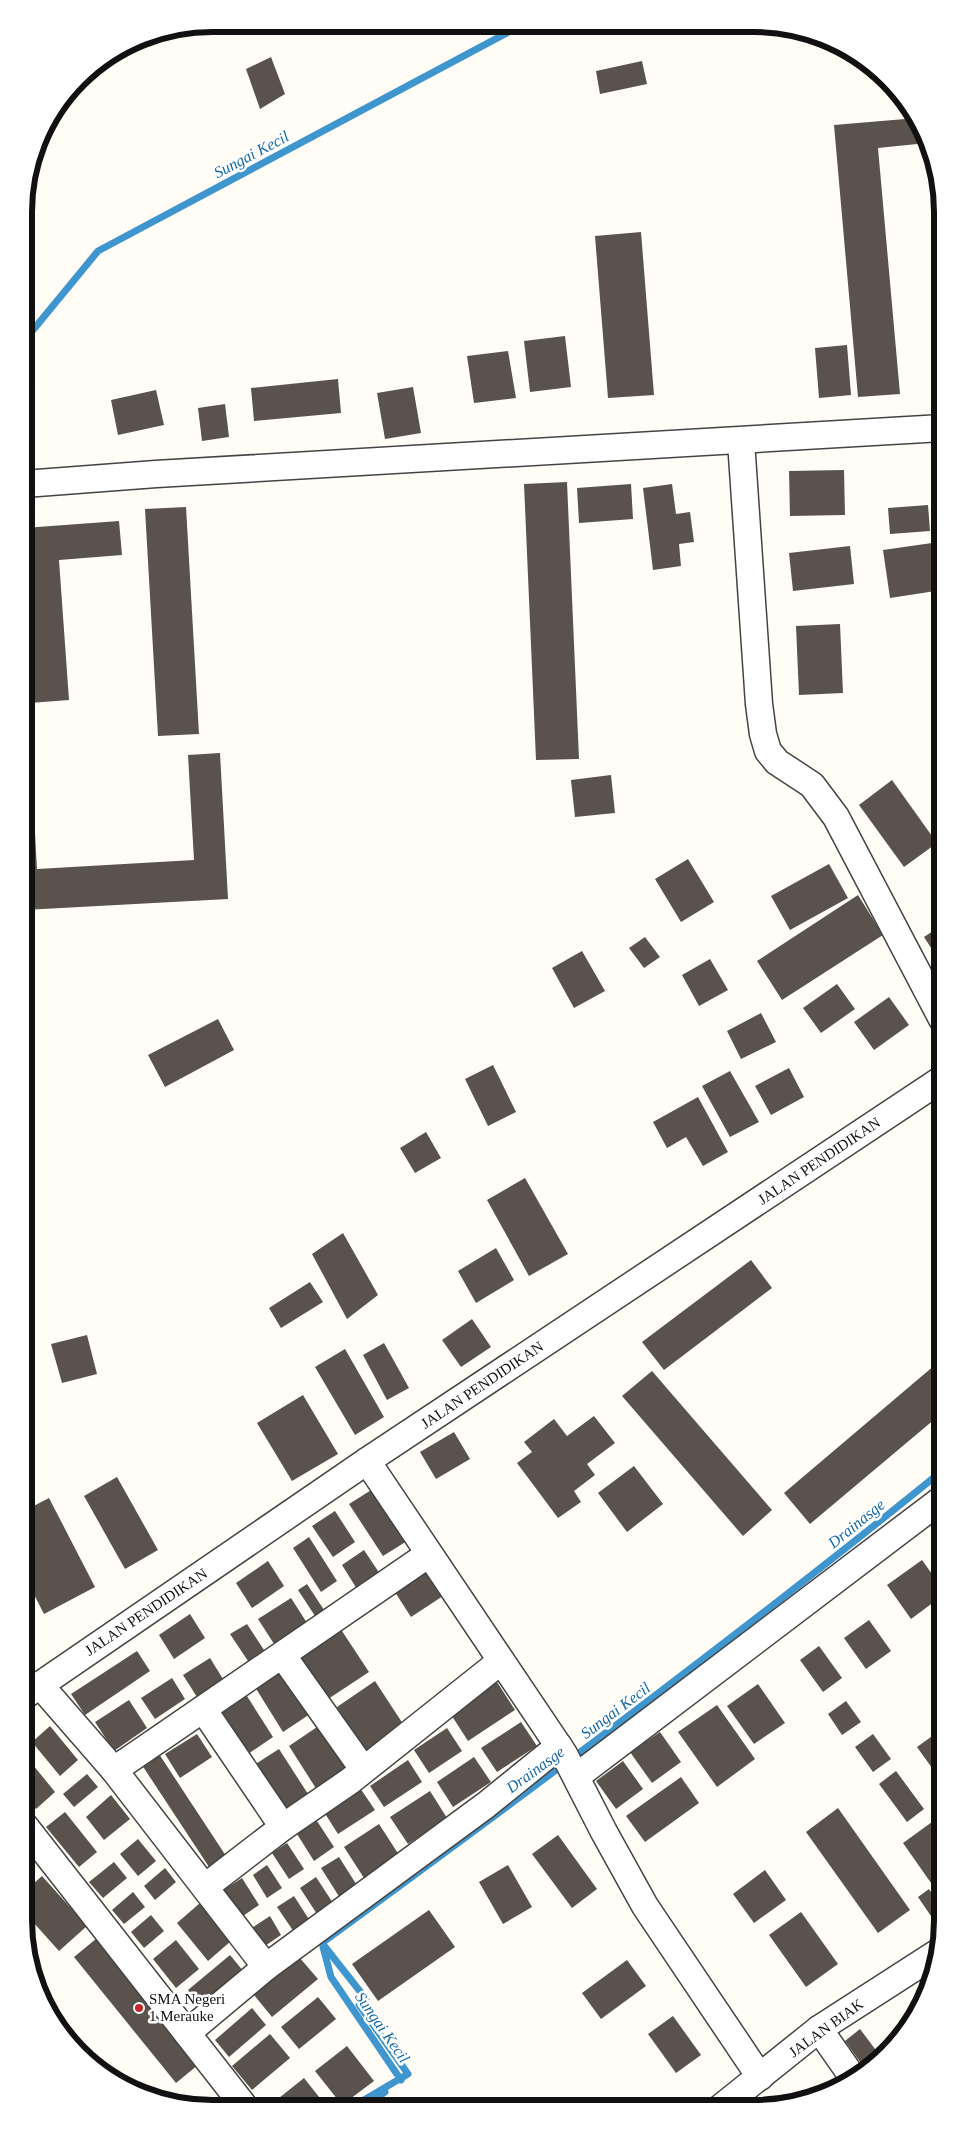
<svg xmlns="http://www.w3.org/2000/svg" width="966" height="2133" font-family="'Times New Roman',serif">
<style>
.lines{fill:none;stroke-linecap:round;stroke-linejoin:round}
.stream{stroke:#3f96cf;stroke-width:7}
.building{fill:#5a524d}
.minor-casing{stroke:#444;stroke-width:29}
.minor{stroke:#fff;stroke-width:26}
.poi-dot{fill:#c4262e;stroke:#fff;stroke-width:2}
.labels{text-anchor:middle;stroke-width:5;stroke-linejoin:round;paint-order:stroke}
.street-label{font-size:15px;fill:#111;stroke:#fff}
.poi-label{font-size:15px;fill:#111;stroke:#fff;text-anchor:start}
.water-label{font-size:16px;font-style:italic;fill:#1768a6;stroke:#fff}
.rim{fill:none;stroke:#111;stroke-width:6}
</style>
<rect width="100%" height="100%" fill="#fffdf5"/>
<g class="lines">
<g class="stream">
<path d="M24,341L98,251L520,26"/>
<path d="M323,1947L331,1977L401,2080"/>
<path d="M352,2107L408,2074L359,2005L366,1999L322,1943C532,1789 740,1635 942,1471"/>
<path d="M365,2107L385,2092"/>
</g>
</g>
<g class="building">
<path d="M736,27H757L740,35Z"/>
<path d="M271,57L285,94L260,109L246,69Z"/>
<path d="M642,61L647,84L600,94L596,71Z"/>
<path d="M917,118L927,143L878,148L900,394L858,397L834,125Z"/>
<path d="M641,232L654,395L608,398L595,236Z"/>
<path d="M565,336L571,387L530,392L524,341Z"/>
<path d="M847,345L851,395L819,398L815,348Z"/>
<path d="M508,351L516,398L474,403L467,356Z"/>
<path d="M338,379L341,413L254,421L251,388Z"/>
<path d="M413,387L421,433L385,439L377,393Z"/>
<path d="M156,390L164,425L118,435L111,400Z"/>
<path d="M225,404L229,437L202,441L198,408Z"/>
<path d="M844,470L845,515L790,516L789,471Z"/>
<path d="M567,482L579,759L536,760L524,484Z"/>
<path d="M631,484L633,519L579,523L577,488Z"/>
<path d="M672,484L676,514L690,512L694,542L679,544L681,566L653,570L643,488Z"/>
<path d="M928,505L930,531L890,534L888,508Z"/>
<path d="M186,507L199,734L158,736L145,509Z"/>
<path d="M119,521L122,555L59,560L69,700L30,703L24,631V528Z"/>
<path d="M939,542L942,590L890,598L883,550Z"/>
<path d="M850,546L854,584L793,591L789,553Z"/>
<path d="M840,624L843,693L799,695L796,626Z"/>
<path d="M30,743L37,869L194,860L188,755L220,753L228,899L24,910V744Z"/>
<path d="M611,775L615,813L575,817L571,780Z"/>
<path d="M892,780L937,843L904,867L859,805Z"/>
<path d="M688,859L714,902L681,922L655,879Z"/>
<path d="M829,864L848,898L790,930L771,896Z"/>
<path d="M858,895L883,935L782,1000L757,961Z"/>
<path d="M942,925V965L924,937Z"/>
<path d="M645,937L660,957L644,968L629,948Z"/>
<path d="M582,951L605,991L574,1008L552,968Z"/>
<path d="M710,959L728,990L699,1006L682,975Z"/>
<path d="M837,984L855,1009L821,1033L803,1008Z"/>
<path d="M889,997L909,1025L874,1050L854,1022Z"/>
<path d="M761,1013L776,1042L741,1059L727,1031Z"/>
<path d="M218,1019L234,1050L165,1087L148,1055Z"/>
<path d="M493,1065L516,1112L488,1126L465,1079Z"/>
<path d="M789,1068L804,1097L771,1115L755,1086Z"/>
<path d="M730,1071L759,1122L730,1137L702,1086Z"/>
<path d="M698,1097L728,1152L703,1166L686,1137L667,1148L653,1122Z"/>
<path d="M426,1132L441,1158L415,1173L400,1148Z"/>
<path d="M525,1178L568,1254L529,1276L487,1200Z"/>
<path d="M343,1233L378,1295L347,1319L312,1254Z"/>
<path d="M496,1248L514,1280L476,1303L458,1271Z"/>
<path d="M751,1260L772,1288L664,1370L642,1342Z"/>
<path d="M310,1282L323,1302L281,1328L269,1308Z"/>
<path d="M472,1319L491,1347L461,1367L442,1340Z"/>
<path d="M87,1335L97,1374L62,1383L51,1344Z"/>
<path d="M384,1343L409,1388L387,1400L363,1355Z"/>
<path d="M345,1349L384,1417L355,1435L315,1367Z"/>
<path d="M942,1359V1413L810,1524L784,1493Z"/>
<path d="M652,1371L772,1510L743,1536L622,1396Z"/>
<path d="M303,1395L338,1454L292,1481L257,1423Z"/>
<path d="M594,1416L615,1443L587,1464L595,1475L574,1491L581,1502L558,1518L517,1463L532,1452L524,1442L554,1419L567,1436Z"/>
<path d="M454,1432L470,1459L436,1479L420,1452Z"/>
<path d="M634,1466L663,1504L627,1532L598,1493Z"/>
<path d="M117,1477L158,1550L125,1569L84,1496Z"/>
<path d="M373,1489L407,1541L383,1556L349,1504Z"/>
<path d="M49,1498L95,1587L44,1614L24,1575V1511Z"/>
<path d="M335,1511L355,1542L333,1557L312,1526Z"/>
<path d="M309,1537L337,1581L321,1592L293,1548Z"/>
<path d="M364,1550L380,1574L357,1589L342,1565Z"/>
<path d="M922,1560L942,1588V1596L911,1619L887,1585Z"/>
<path d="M268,1561L284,1586L252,1608L236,1583Z"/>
<path d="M425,1568L443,1596L411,1617L393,1589Z"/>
<path d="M307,1584L326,1613L317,1619L298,1590Z"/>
<path d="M291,1598L309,1626L276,1647L258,1619Z"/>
<path d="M190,1614L205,1638L174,1659L159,1635Z"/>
<path d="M869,1620L891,1651L866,1669L844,1638Z"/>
<path d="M247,1624L268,1656L252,1667L230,1634Z"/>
<path d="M340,1628L369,1672L325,1701L296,1657Z"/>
<path d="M819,1646L842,1678L823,1692L800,1660Z"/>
<path d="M137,1651L150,1671L85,1715L71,1694Z"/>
<path d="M210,1658L223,1679L197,1697L183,1675Z"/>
<path d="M284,1668L313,1712L283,1732L255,1687Z"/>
<path d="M172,1678L185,1699L155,1719L141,1698Z"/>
<path d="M375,1681L405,1727L366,1752L337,1707Z"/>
<path d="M497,1682L515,1710L468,1741L450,1713Z"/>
<path d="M758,1684L785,1723L754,1744L727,1706Z"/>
<path d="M245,1693L273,1737L248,1754L219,1710Z"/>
<path d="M129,1700L147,1728L114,1751L95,1722Z"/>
<path d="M846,1701L861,1722L842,1735L828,1714Z"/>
<path d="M717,1705L755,1759L717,1787L678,1732Z"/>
<path d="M521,1722L537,1746L497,1772L481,1748Z"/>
<path d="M320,1725L349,1769L317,1790L289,1746Z"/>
<path d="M50,1726L78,1760L60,1776L32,1742Z"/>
<path d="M447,1728L462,1751L429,1773L414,1750Z"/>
<path d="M942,1729V1782L917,1747Z"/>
<path d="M660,1732L681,1762L652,1783L630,1752Z"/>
<path d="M197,1734L212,1757L180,1778L165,1754Z"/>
<path d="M873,1734L891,1759L873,1772L855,1747Z"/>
<path d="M279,1749L308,1794L281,1812L251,1767Z"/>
<path d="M157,1751L228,1859L211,1870L140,1762Z"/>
<path d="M474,1757L491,1782L453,1807L437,1782Z"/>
<path d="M29,1760L55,1792L36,1809L24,1794V1764Z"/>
<path d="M408,1760L422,1782L384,1807L370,1786Z"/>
<path d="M623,1761L643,1789L616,1809L596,1781Z"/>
<path d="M896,1771L924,1809L907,1822L879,1784Z"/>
<path d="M87,1774L98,1787L74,1807L63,1794Z"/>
<path d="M681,1777L699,1803L645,1842L626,1816Z"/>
<path d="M360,1788L375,1810L338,1834L324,1812Z"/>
<path d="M430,1791L447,1818L408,1844L390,1817Z"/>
<path d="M111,1795L130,1819L104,1840L86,1817Z"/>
<path d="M838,1808L910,1910L878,1933L806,1832Z"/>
<path d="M65,1812L97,1852L79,1867L46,1827Z"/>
<path d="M317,1821L334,1847L314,1861L297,1834Z"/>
<path d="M932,1822L942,1836V1890L938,1893L903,1843Z"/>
<path d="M379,1824L399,1855L364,1878L344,1847Z"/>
<path d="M558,1835L597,1889L572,1908L532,1854Z"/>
<path d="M138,1839L156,1861L138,1876L120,1854Z"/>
<path d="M287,1843L304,1869L289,1879L272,1853Z"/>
<path d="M339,1857L358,1887L340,1898L321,1868Z"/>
<path d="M114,1862L127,1878L103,1898L89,1882Z"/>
<path d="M267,1865L282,1888L267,1898L253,1875Z"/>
<path d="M508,1865L532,1907L503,1924L479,1882Z"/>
<path d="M165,1868L176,1882L155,1900L144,1886Z"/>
<path d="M765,1870L786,1900L754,1923L733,1894Z"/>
<path d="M42,1876L87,1926L59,1951L24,1912V1892Z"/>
<path d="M316,1877L333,1903L317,1914L300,1888Z"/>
<path d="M242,1878L259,1905L240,1918L222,1891Z"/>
<path d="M929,1889L942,1909V1925L939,1928L918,1897Z"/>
<path d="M133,1892L145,1907L124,1924L112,1910Z"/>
<path d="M294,1896L310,1921L294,1932L277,1907Z"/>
<path d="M200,1903L231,1941L208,1961L177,1923Z"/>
<path d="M429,1910L455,1947L378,2001L352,1964Z"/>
<path d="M801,1912L838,1964L806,1987L769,1935Z"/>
<path d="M151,1915L164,1931L144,1948L131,1932Z"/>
<path d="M270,1916L281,1935L259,1950L247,1931Z"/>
<path d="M102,1934L204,2060L176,2083L74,1957Z"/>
<path d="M176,1940L199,1969L176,1988L153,1959Z"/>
<path d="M230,1955L244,1972L202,2007L188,1990Z"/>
<path d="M299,1957L318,1979L272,2017L254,1995Z"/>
<path d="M627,1960L646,1986L601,2019L582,1993Z"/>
<path d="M318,1997L336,2019L299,2049L281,2027Z"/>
<path d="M252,2008L266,2025L229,2057L215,2040Z"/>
<path d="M673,2016L701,2055L676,2073L648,2034Z"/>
<path d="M860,2029L881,2057L866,2070L845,2041Z"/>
<path d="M270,2034L290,2058L252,2090L232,2066Z"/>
<path d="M347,2046L374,2081L342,2105L315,2071Z"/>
<path d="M304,2078L327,2107L269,2106Z"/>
<path d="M150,2088L161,2101L142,2094Z"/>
</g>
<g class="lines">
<g class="minor-casing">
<g id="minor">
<path d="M741,441L759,704L763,734L768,751L777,762L812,785L836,817L942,1019"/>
<path d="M24,484L156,474L942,428"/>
<path d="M367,1461L564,1754L604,1832L645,1906L760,2077"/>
<path d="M283,1656L363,1769"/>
<path d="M40,1685L114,1770L266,1967"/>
<path d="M24,1696L367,1461L942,1079"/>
<path d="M203,1709L283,1827"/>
<path d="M114,1770L429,1554"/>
<path d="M577,1776L942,1499"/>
<path d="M24,1825L244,2106"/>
<path d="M205,1887L283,1827L350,1781L501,1661"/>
<path d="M819,2029L854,2079"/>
<path d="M187,2033L266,1967L486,1805L559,1746"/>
<path d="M719,2109L819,2029L937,1953"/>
</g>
</g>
<use href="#minor" class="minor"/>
</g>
<circle class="poi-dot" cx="139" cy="2008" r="5"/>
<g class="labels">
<g class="street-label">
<text transform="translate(819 1161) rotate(-34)" y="5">JALAN PENDIDIKAN</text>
<text transform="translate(482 1385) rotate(-34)" y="5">JALAN PENDIDIKAN</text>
<text transform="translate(146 1612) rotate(-34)" y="5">JALAN PENDIDIKAN</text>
<text transform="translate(826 2028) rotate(-36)" y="5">JALAN BIAK</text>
</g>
<g class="poi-label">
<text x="149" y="2004">SMA Negeri<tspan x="149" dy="17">1 Merauke</tspan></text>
</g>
<g class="water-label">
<text transform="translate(251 154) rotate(-28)" y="6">Sungai Kecil</text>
<text transform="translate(856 1523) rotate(-39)" y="6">Drainasge</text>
<text transform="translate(615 1710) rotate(-37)" y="6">Sungai Kecil</text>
<text transform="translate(535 1769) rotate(-36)" y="6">Drainasge</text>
<text transform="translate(383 2027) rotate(55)" y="6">Sungai Kecil</text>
</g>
</g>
<path d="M0 0H966V2133H0ZM212 32H754A180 180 0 0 1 934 212V1920A180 180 0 0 1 754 2100H212A180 180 0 0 1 32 1920V212A180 180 0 0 1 212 32Z" fill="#fff" fill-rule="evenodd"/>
<path class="rim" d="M212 32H754A180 180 0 0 1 934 212V1920A180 180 0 0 1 754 2100H212A180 180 0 0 1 32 1920V212A180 180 0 0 1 212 32Z"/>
</svg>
